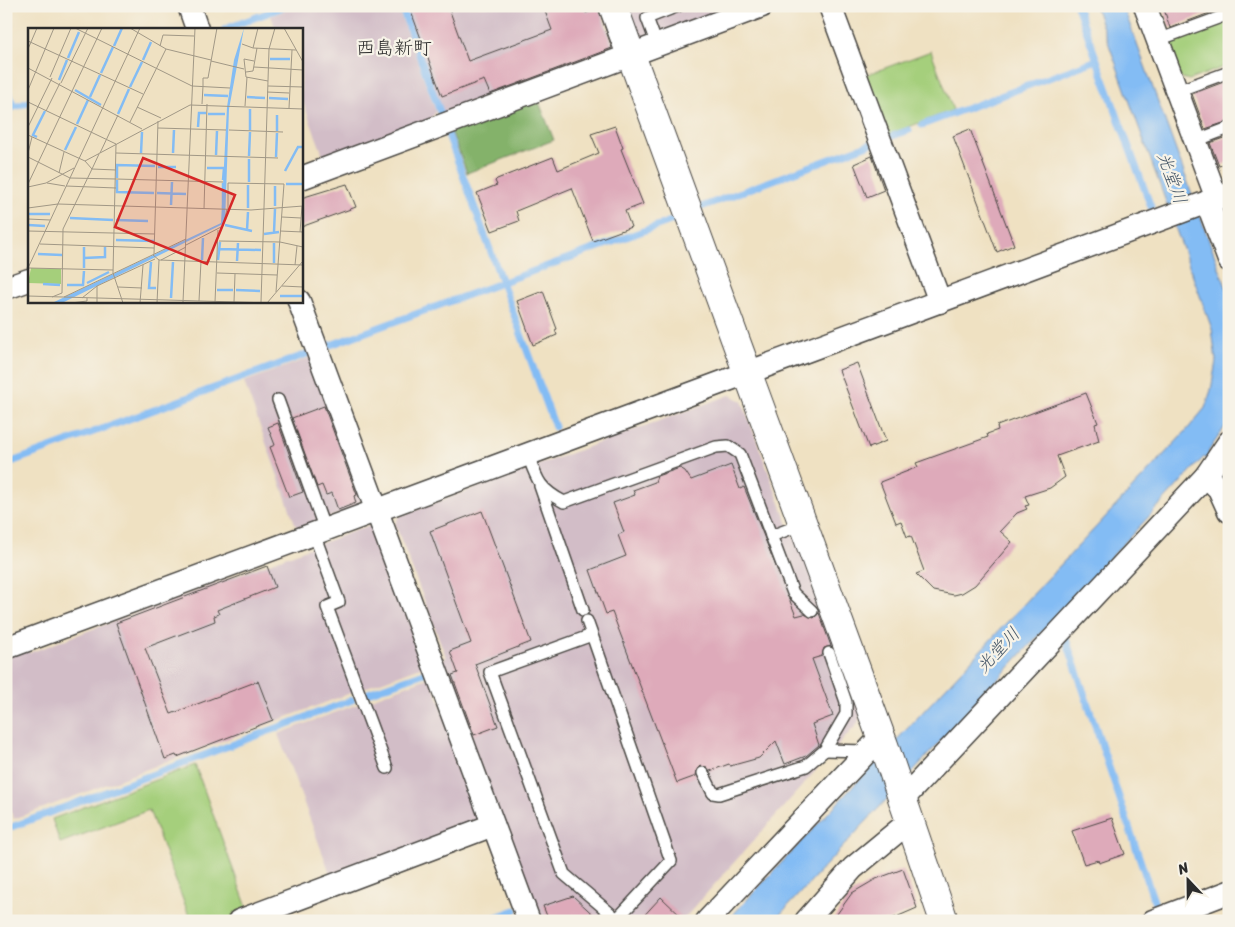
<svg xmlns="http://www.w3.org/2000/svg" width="1235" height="927" font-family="Sriracha,'Klee One',sans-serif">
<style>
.industrial{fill:#d2bdc7}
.green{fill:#a5cf7b;stroke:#687d53}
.forest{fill:#84b26b;stroke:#586e4b}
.water{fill:#83bcf4;stroke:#577490}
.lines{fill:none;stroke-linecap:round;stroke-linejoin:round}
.stream{stroke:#83bcf4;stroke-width:7}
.building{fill:#deaaba}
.lane-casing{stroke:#484642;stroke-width:14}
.street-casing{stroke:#484642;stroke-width:25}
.secondary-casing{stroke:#484642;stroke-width:30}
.lane{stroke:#fff;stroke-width:11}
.street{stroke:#fff;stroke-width:22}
.secondary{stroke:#fff;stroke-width:28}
.labels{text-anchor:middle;stroke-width:4.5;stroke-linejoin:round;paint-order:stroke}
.water-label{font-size:18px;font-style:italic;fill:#455667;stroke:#f7f3e8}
.quarter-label{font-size:19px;fill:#2b2b2b;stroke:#f7f3e8}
.inset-river{fill:none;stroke:#83bcf4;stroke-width:2.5}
.inset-road{fill:none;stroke:#a19886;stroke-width:1}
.view{fill:#d62828;fill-opacity:0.15;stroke:#d62828;stroke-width:2.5}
.inset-edge{fill:none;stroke:#2b2b2b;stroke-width:2.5}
</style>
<rect width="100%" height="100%" fill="#f7f3e8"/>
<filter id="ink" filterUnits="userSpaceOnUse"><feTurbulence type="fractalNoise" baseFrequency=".02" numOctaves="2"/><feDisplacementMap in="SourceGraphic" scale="10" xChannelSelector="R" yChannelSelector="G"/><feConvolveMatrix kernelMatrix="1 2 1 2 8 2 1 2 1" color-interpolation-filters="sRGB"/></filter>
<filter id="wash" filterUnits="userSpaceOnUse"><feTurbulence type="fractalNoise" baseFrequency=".0096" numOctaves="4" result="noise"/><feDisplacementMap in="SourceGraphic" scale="20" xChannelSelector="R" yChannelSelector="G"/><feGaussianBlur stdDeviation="1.12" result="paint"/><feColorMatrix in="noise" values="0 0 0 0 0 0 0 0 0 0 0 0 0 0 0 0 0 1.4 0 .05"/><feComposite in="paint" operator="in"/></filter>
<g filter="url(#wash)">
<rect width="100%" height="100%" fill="#efe1c2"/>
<g class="industrial">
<path d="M296,6H397L436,112L426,124L326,163L301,97V29H276L271,16Z"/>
<path d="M404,6H599L615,48L614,55L445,116Z"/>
<path d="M628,6H742L649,41L639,36Z"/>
<path d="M312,357L363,497L355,508L297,529L244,382Z"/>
<path d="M730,395L742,401L793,538L797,537L861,713L858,723L682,921H542L534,899L529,901L441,660L446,657L395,524L399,516Z"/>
<path d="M373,524L426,665L14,819L6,798V657L28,649L29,653Z"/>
<path d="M430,677L484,816L479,826L333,881L278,734Z"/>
</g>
<g class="green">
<path d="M1229,20V65L1189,80L1179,77L1167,43Z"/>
<path d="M931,51L953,110L885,136L863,76Z"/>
<path d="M195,765L249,913L227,921H191L149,810L60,843L52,819Z"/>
</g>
<path class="forest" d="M537,97L554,140L467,173L451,131Z"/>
<path class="water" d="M1095,6H1123L1229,295V421L1208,452L1210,455L1207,459L1204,457L774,921H727L1186,431L1205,408L1211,390L1216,361L1212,329Z"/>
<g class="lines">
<g class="stream">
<path d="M401,6L442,117"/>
<path d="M1077,6L1151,207"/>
<path d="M225,29L286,6"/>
<path d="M6,86L14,107"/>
<path d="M6,110L29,102"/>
<path d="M922,125L1097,60"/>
<path d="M447,132L555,427"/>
<path d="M887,138L909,130"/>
<path d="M701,207L873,143"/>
<path d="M325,347L676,219"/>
<path d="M6,464L307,354"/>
<path d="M1224,475L1229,486"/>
<path d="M1066,639L1158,913"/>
<path d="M368,693L427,672"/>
<path d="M6,829L352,700"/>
<path d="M485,921L515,910"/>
</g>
</g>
<g id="blocks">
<g class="building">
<path d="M409,6H448L468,61L552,30L543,6H583L586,13L598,8L612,48L490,94L484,80L442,96Z"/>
<path d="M1163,6H1225V7L1170,28Z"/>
<path d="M1229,80V121L1205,129L1192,94Z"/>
<path d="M615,126L623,148L621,149L643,204L625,211L631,227L593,241L572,188L516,211L519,221L492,231L477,193L497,185L495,181L497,179L553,157L558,170L599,153L591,134Z"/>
<path d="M970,129L1014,245L997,252L953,136Z"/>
<path d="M1229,136V162L1219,166L1210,143Z"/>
<path d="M872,156L884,190L867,197L854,164Z"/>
<path d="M347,184L356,207L301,227V198Z"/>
<path d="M543,291L557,329L555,330L557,335L533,345L517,301Z"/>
<path d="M857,363L886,441L869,448L839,370Z"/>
<path d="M1086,393L1098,423L1095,424L1099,441L1057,456L1065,477L1050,488L1025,496L1029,505L1025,506L1027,509L1017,513L1000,531L1012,542L975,585L962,593L954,595L933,591L916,574L924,571L911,536L907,537L901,521L896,523L880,482L918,467L916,463L988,437L987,434L998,430L997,426Z"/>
<path d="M324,406L357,495L354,496L356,503L338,510L332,493L326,495L322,485L317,487L292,418Z"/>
<path d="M278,423L303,492L289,497L270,447L275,445L268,427Z"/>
<path d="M731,465L740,489L744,487L796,616L804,614L814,618L819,613L831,646L824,648L822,656L812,659L833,716L812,724L819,745L806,756L785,764L776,741L759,758L730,766L729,764L710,771L707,767L700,766L697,769L696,776L677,783L612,612L606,614L590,570L626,556L618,535L624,532L613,503L635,495L633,490L655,482L657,476L680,468L685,471L691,480Z"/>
<path d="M482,511L531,642L475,664L498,726L474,735L452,675L458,673L450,651L471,643L430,531Z"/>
<path d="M267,566L275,587L217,610L219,614L214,616L215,621L145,648L171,714L258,681L273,720L177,757L176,755L165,759L116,623Z"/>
<path d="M1112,818L1125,854L1099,863L1098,860L1084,864L1072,831Z"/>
<path d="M903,869L917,908L887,921H832L852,893L876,879Z"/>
<path d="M573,896L600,921H549L543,906Z"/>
<path d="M661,897L686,921H639Z"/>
</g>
</g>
</g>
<g filter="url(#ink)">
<use href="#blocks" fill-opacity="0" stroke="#484642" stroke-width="1"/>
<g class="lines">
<g class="lane-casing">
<g id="lane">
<path d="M1158,40L1229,14"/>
<path d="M657,45L647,18L678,6"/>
<path d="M1177,91L1229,72"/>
<path d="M1195,141L1229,128"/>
<path d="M278,400L325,530"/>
<path d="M528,455C537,480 539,489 564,502L716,447L728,446L740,454L793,593L812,611"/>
<path d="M540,486L583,610"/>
<path d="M314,534L339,602L327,607L387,768"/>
<path d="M771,536L803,524"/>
<path d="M587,621L592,635L671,861L617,919L564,874L490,672L592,635"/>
<path d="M825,750L866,751"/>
<path d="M703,773L713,793L719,794L806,766L825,750L846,714V702L829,653"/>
</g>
</g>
<g class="street-casing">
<g id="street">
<path d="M189,6L197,29"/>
<path d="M830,6L940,302"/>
<path d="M1145,6L1217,199"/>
<path d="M301,178L762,6"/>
<path d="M1207,202L1229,260"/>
<path d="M6,288L29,280"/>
<path d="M299,301L529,921"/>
<path d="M1206,476L1219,489L1229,511"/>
<path d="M6,648L1229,194"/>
<path d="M903,799L1206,476L1229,442"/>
<path d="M239,921L493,825"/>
<path d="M707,921L881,737"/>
<path d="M806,921L853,868L910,821"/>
<path d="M1153,921L1229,892"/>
</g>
</g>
<g class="secondary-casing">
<path id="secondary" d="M613,6L884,745L944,921"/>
</g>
<use href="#lane" class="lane"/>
<use href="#street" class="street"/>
<use href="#secondary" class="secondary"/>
</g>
</g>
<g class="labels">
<g class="water-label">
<text transform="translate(1172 178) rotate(70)" y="6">光堂川</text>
<text transform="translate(998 650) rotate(-47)" y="6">光堂川</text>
</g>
<g class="quarter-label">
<text x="394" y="54">西島新町</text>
</g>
</g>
<g transform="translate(28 28)">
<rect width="275" height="275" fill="#efe1c2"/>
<path d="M3,240L33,241V256L0,255Z" fill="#a5cf7b"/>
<path d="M216,0L201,81L197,195L34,275H24L193,195L199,79L206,32Z" fill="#83bcf4"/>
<path class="inset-river" d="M86,18L94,0M40,30L51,4M242,31H262M115,32L123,14M73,45L85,19M31,52L39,32M102,59L114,34M47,62L73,77M176,67L200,68M62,69L72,47M219,69L237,70M241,70L260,71M90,86L101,61M180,86H197M49,96L60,72M170,99L171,85H178M222,102V81M249,103V87M9,109L5,107L17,83M37,122L48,99M113,125L114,104M145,125L146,102M188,127L189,103M221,128L222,104M248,129L249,105M130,139H148M179,140H196L195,152M257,143L270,119H275M89,150V137L127,138M89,152V164L126,165M221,154V131M258,156H275M129,165L158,166M143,177L144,154M247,178V158M195,180V155M220,180V157M0,186H22M42,190L85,192M88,192L120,193M0,197L17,198M197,197L224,203M219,202L220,184M246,204L247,181M236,206L251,204M88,212L126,213M246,215V235M192,221L233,222M10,226L34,227M56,230L77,229V219M174,232L175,210M190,232L192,214M209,233L210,215M123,234L121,260H128M56,240V219M59,255L81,244M15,256L32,257M39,257H55L56,243M189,262H205M208,262L232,263M252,268H275M143,270L145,234"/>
<path class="inset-road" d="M47,0L164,58L202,60M102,0L138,21L183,32M256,0L275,34M0,13L115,66M214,16L225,20L268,22M132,18L135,7L166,8M225,20L230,0M0,21L9,0M183,33L216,41M226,33L216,31L218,49L240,53M226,39L275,42M0,40L114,101M218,44L225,43L229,20M22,49L43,0M33,55L60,0M175,58V50H180L189,0M240,58L275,59M0,62L26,0M239,64L261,65M0,74L88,116M174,76L175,58M217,78L219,49M109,79L133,90M261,80L264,22M18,83L32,55M102,94L138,21M0,99L24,50M130,100L198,102M201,102L255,104M0,107L57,133L162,77L275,81M88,116L85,245L95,275M0,125L4,109M72,125L90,87M88,125L250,130M0,129L42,150L88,151M57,133L64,141L88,142M64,141L71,126M31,145L36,124M88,151L195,154M19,155L37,158M0,156L74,0M38,158L88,160M0,159L18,155L46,140M0,180L30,176L223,182L275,178M176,181L179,76M200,181V155L256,156L248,264M254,189L273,190M0,191L22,192M0,203L127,206M252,203L275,204M272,204L274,178M191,213L252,214L275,219M12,216L126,220M158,217L195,198L199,181M126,226L130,93M125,227L131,232L129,275M131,232L275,237M133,232L158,219M267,237L269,218M0,240L112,0M1,240L85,242M189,245L249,247M254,258L275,259M90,259L114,260M0,268L243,275M24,269L34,265L35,201L64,141M36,269L158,211M54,270L69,258L127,231M171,273L173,233M155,274L167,0M187,274L190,202M206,274L207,246M233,274L241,21L247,0M43,275L59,273V270M69,275V258M112,275L115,237M239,275L275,233"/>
<path class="view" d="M115,130L207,167L179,236L87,199Z"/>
<rect width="275" height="275" class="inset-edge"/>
</g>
<rect width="1235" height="927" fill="none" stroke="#f7f3e8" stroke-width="25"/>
<g transform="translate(1188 880) rotate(338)" stroke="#f7f3e8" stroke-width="4" paint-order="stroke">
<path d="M0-4L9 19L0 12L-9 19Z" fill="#2b2b2b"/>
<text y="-8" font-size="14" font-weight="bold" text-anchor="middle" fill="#2b2b2b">N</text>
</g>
</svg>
